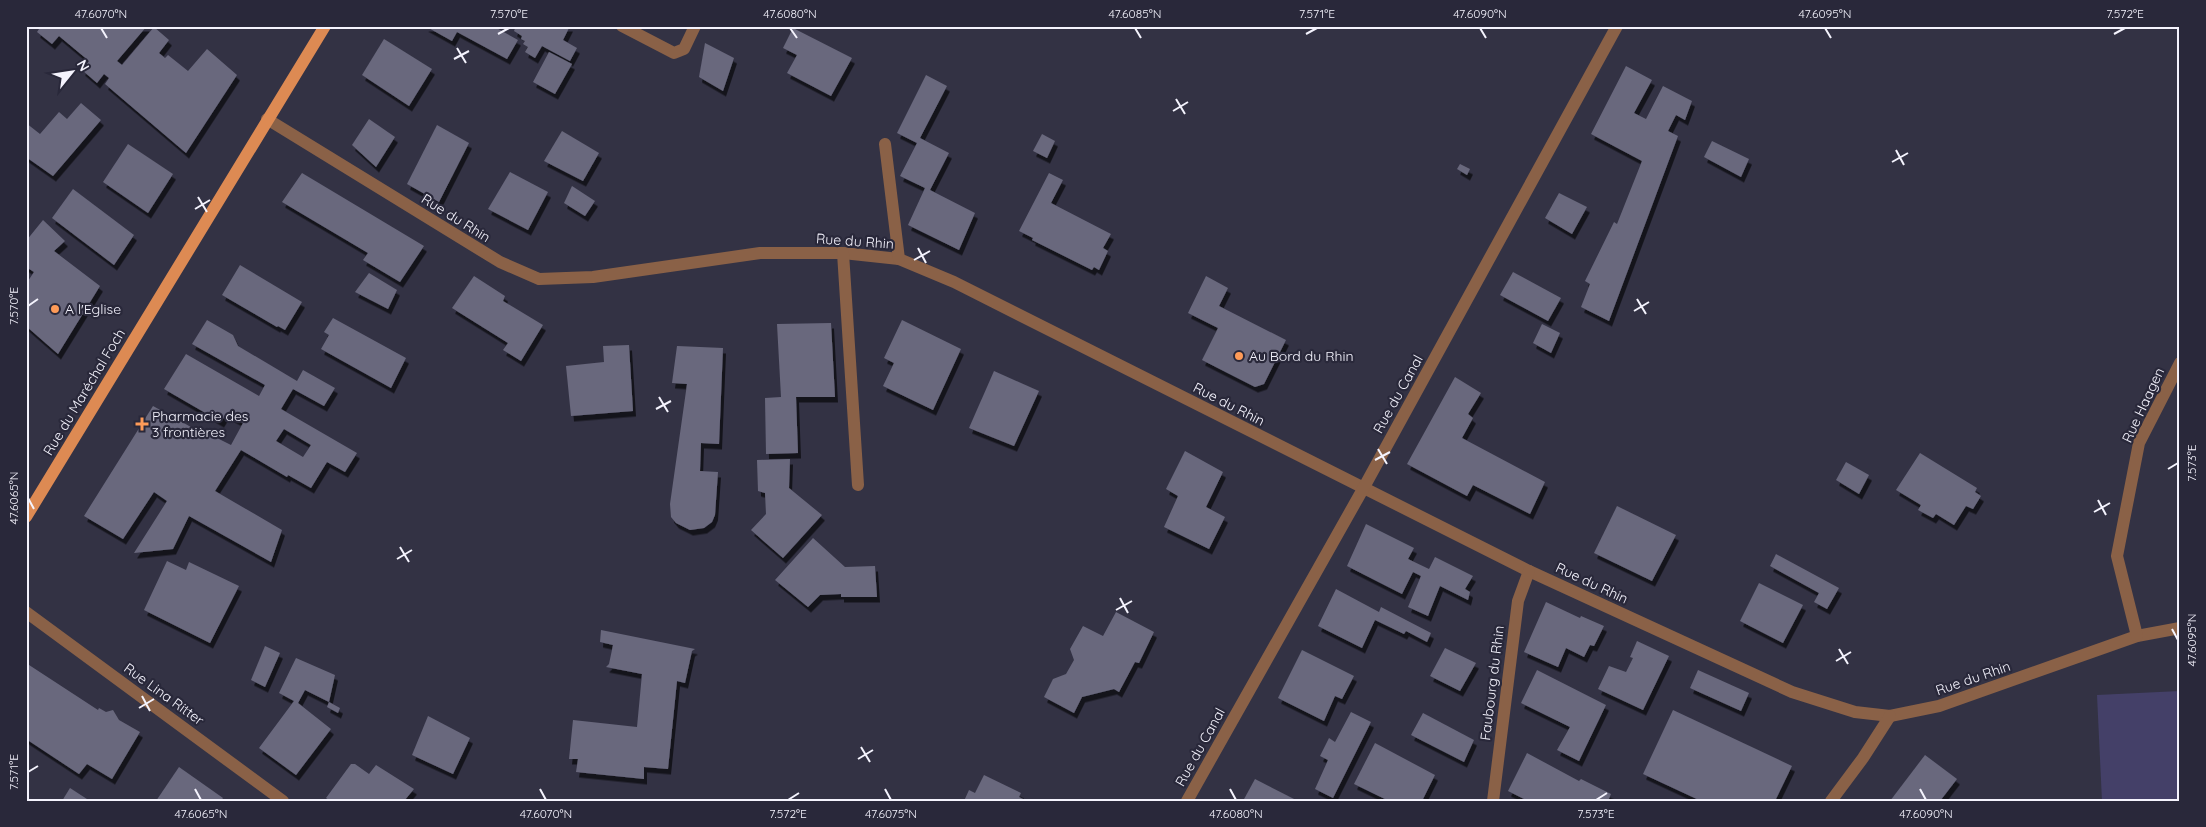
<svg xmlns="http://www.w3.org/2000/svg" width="2206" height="827" font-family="Quicksand,sans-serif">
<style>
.green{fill:#444068}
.building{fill:#69687d;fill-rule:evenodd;filter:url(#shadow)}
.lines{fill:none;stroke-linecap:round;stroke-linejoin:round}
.minor{stroke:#8a6147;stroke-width:12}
.major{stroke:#dd8a53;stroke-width:12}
.ticks{fill:none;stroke:#f4f3fd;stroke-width:2}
.poi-dot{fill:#fe9b58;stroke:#29283a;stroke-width:2}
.labels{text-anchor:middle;stroke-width:4.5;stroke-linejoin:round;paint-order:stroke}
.street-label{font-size:14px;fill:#f4f3fd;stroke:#29283a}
.poi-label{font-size:14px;fill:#f4f3fd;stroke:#29283a;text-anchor:start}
.neatline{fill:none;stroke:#f4f3fd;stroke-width:2}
.ticks-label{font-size:12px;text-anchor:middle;fill:#f4f3fd}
</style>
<defs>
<filter id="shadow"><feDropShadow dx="3" dy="5.5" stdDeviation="0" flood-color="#0009"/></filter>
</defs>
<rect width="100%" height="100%" fill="#333244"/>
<path class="green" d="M2180,691V801H2102L2097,695Z"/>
<g class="building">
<path d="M41,26H147L117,61L122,65L154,27L169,40L159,53L165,58L168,55L188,71L207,49L237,75L186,153L105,84L109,78L104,74L97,83L82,70L89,61L59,36L52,44L37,32Z"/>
<path d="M425,26H493L518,40L507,59L457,32L452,41Z"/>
<path d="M516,26H570L563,40L577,48L570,61L542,46L535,58L525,52L528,47L523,44L525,41L521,39L522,36L514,31Z"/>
<path d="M793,28L852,58L831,96L787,73L797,55L783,48Z"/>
<path d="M384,39L432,69L409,106L362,75Z"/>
<path d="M705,43L734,58L723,91L699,77Z"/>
<path d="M549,52L572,64L555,94L533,82Z"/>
<path d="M1626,66L1652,80L1634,113L1646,119L1663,86L1692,101L1685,120L1676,115L1668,131L1678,136L1609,321L1581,307L1590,284L1585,281L1614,222L1617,224L1642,161L1591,134Z"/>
<path d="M926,75L947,86L920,138L949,153L930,190L975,213L959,250L908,225L925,188L900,176L917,143L897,133Z"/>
<path d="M81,103L101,120L53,176L26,157V123L40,134L59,112L67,119Z"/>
<path d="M369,119L395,137L376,167L352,145Z"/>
<path d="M437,125L469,143L439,202L407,184Z"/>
<path d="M562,131L599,153L583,181L544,161Z"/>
<path d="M1042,134L1055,141L1047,158L1033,151Z"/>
<path d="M1712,141L1749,159L1741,177L1704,157Z"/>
<path d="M128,144L173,174L148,213L103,182Z"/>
<path d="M1460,164L1470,169L1467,175L1457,169Z"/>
<path d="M510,172L548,192L528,230L488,209Z"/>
<path d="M302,173L424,246L400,282L363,260L368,253L282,202Z"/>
<path d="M1049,173L1063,180L1051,203L1111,234L1103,248L1108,251L1099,270L1094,267L1092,270L1032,240L1033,238L1019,231Z"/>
<path d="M572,186L595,201L585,216L564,203Z"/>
<path d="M73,189L134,235L114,265L52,218Z"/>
<path d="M1559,193L1587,207L1572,234L1545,218Z"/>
<path d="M43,220L65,241L54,251L100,286L58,354L26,326V284L34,272L26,267V241Z"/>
<path d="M240,265L302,302L285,330L278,326L277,327L222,295Z"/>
<path d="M1513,272L1561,298L1548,321L1500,295Z"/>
<path d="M369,273L397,290L388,309L355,292Z"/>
<path d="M474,276L505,296L503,301L543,325L521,361L503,350L508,343L452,308Z"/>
<path d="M1206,276L1228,288L1219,306L1286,340L1264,384L1255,387L1202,360L1218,328L1188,313Z"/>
<path d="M333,318L406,358L391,388L321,349L329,335L324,332Z"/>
<path d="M207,320L233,335L238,346L297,381L303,370L335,388L324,406L293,389L281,409L357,453L345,472L327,462L311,488L288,475L287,477L241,450L215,491L282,530L271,562L189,516L173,549L134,553L167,501L154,492L123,539L84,516L153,406L200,432L201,430L231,445L243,423L226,414L221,422L164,389L186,354L259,396L265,385L192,344ZM284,429L311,445L303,457L276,441Z"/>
<path d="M902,320L961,349L933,410L883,386L894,363L884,358Z"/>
<path d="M831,323L835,397H796L798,453L766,454L765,398L781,397L777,324Z"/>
<path d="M1542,324L1560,333L1551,353L1533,343Z"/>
<path d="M629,345L633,411L571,416L566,366L604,362L603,346Z"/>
<path d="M677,346L723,348L719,444L701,443L700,471L718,472L715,515L712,522L704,528L690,530L676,523L671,517L670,504L687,384L672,383Z"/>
<path d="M994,371L1039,391L1014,446L969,428Z"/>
<path d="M1455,377L1481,393L1468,414L1473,418L1462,438L1545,482L1530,514L1473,485L1467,496L1407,464Z"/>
<path d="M1185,451L1223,472L1206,507L1225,517L1209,549L1164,527L1178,496L1166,489Z"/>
<path d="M1920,453L1977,488L1975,492L1981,496L1973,509L1966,506L1954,525L1936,514L1933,518L1918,510L1921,505L1896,490Z"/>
<path d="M790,459L789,488L822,515L783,558L751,530L766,514L765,493L758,491L757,460Z"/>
<path d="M1846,462L1869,475L1859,494L1836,480Z"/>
<path d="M1617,506L1676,535L1652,581L1594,553Z"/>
<path d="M1366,524L1414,548L1408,559L1429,569L1435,557L1473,576L1465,589L1470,592L1468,600L1440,586L1428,616L1408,607L1421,576L1413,572L1402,594L1347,566Z"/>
<path d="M813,538L845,567L875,566L877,597H841V594L820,595L808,607L775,580Z"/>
<path d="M1776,554L1839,588L1827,609L1814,602L1819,593L1770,566Z"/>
<path d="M167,561L186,570L189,562L239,586L210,643L144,610Z"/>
<path d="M1759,583L1803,605L1783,643L1740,621Z"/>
<path d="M1336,589L1379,612L1381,607L1431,633L1427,642L1406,631L1404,634L1375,620L1362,648L1318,626Z"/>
<path d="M1546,602L1580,618L1581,616L1604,626L1594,646L1590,645L1584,657L1566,648L1558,667L1524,652Z"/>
<path d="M1116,612L1154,632L1139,663L1135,662L1119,692L1114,689L1082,697L1074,713L1044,697L1053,679L1066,674L1074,660L1070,649L1083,626L1103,636Z"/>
<path d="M601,630L695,649L692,651L685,683L677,681L668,769L644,767V779L576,772L578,759H569L573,720L637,727L642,674L606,667L609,664L613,645L600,642Z"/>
<path d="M1637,641L1669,656L1643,710L1598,689L1609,666L1626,672L1633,658L1630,657Z"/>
<path d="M265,646L280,653L265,687L251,680Z"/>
<path d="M1445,648L1476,663L1460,691L1430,676Z"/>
<path d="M1302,650L1354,676L1342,699L1335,696L1324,721L1278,698Z"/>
<path d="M296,658L335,675L329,702L340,708L338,713L327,707L329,702L305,690L298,703L331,729L296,775L259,748L294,701L279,693Z"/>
<path d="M26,663L98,710L99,708L106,712L113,710L119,720L140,732L112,779L87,764L79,774L26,739Z"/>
<path d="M1537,670L1606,705L1579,761L1557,750L1570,727L1521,703Z"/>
<path d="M1698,670L1749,693L1741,711L1690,688Z"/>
<path d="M1673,710L1792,766L1775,801H1701L1643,774Z"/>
<path d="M1351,712L1371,722L1333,798L1315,789L1328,760L1320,756L1329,738L1335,742Z"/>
<path d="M1423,713L1474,740L1464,762L1411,735Z"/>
<path d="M428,716L470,738L453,774L412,755Z"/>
<path d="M1375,743L1435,775L1422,801H1389L1354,784Z"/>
<path d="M1527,753L1579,781L1581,779L1611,794L1608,801H1528L1508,791Z"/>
<path d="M1925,755L1957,779L1940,801H1890Z"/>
<path d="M351,764H355L369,774L376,765L414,789L404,801H330L326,798Z"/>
<path d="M179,767L223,798L221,801H156Z"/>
<path d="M984,775L1021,793L1019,797L1027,801H964L969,790L975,793Z"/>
<path d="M1255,779L1298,801H1243Z"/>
<path d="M70,788L90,801H62Z"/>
</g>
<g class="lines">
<g class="minor">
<path d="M622,26L674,53L684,49L695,26"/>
<path d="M267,119L500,262L539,279L593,277L760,253H843L899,259L954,282L1529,571L1792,692L1855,712L1890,716L1939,706L2137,636L2180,628"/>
<path d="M885,144L899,259"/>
<path d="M843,253L858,485"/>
<path d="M26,612L283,801"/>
<path d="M2137,636L2117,556L2139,443L2180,363"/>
<path d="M1187,801L1363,489L1617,26"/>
<path d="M1493,801L1518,601L1529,571"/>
<path d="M1831,801L1863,758L1890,716"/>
</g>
<path class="major" d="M26,517L325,26"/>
</g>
<path class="ticks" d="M101,28L107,38M790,28L797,38M1135,28L1141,38M1480,28L1486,38M1825,28L1831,38M498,34L509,28M1306,34L1317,28M2114,34L2125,28M457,48L466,63M454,59L469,51M1176,99L1185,114M1173,111L1188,102M1896,150L1904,165M1892,162L1908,153M198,197L207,212M195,209L210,200M918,248L926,263M914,260L930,251M1637,299L1646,314M28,306L38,299M1634,311L1649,302M659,397L668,412M656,409L671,401M1378,449L1387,464M1375,460L1390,452M2168,469L2178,463M28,498L34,509M2098,500L2106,515M2094,512L2110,503M400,547L409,562M397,559L412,550M1120,598L1128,613M1116,610L1132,601M2172,629L2178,640M1839,649L1848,664M1836,661L1851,652M142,696L150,711M139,708L154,699M861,747L870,762M858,759L873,750M28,772L38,766M195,789L201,800M540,789L546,800M885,789L891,800M1230,789L1236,800M1920,789L1926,800M788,800L799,793M1596,800L1607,793"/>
<g class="poi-dot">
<circle cx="55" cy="309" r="5"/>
<circle cx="1239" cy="356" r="5"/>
<path d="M139.5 416.5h5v5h5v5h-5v5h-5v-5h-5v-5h5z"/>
</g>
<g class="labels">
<g class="street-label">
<text transform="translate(456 218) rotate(32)" y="5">Rue du Rhin</text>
<text transform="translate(855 241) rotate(4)" y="5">Rue du Rhin</text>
<text transform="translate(84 392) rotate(-59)" y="5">Rue du Maréchal Foch</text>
<text transform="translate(1398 394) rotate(-61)" y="5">Rue du Canal</text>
<text transform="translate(1229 404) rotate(27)" y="5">Rue du Rhin</text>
<text transform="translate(2143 405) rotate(-65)" y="5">Rue Haagen</text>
<text transform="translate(1592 583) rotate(25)" y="5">Rue du Rhin</text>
<text transform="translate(1973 678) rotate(-19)" y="5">Rue du Rhin</text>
<text transform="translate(1492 683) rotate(-83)" y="5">Faubourg du Rhin</text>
<text transform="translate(164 694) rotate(36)" y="5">Rue Lina Ritter</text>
<text transform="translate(1200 747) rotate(-61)" y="5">Rue du Canal</text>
</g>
<g class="poi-label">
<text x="65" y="314">A l'Eglise</text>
<text x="1249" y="361">Au Bord du Rhin</text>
<text x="152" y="421">Pharmacie des<tspan x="152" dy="16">3 frontières</tspan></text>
</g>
</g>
<rect width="2206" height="827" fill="none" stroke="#29283a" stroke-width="55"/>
<g transform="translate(72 72) rotate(60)" stroke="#29283a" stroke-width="4" paint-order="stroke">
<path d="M0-4L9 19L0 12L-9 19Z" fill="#f4f3fd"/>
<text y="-8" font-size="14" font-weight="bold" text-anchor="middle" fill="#f4f3fd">N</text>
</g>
<rect x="28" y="28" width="2150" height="772" class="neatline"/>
<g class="ticks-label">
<text x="101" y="18">47.6070°N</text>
<text x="509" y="18">7.570°E</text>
<text x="790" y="18">47.6080°N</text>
<text x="1135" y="18">47.6085°N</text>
<text x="1317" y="18">7.571°E</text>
<text x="1480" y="18">47.6090°N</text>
<text x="1825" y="18">47.6095°N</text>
<text x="2125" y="18">7.572°E</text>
<text transform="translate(14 306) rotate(-90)" y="4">7.570°E</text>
<text transform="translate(2192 463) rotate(-90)" y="4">7.573°E</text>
<text transform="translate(14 498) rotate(-90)" y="4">47.6065°N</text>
<text transform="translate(2192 640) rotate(-90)" y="4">47.6095°N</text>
<text transform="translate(14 772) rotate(-90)" y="4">7.571°E</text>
<text x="201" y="818">47.6065°N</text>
<text x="546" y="818">47.6070°N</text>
<text x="788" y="818">7.572°E</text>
<text x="891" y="818">47.6075°N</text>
<text x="1236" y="818">47.6080°N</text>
<text x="1596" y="818">7.573°E</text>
<text x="1926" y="818">47.6090°N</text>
</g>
</svg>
